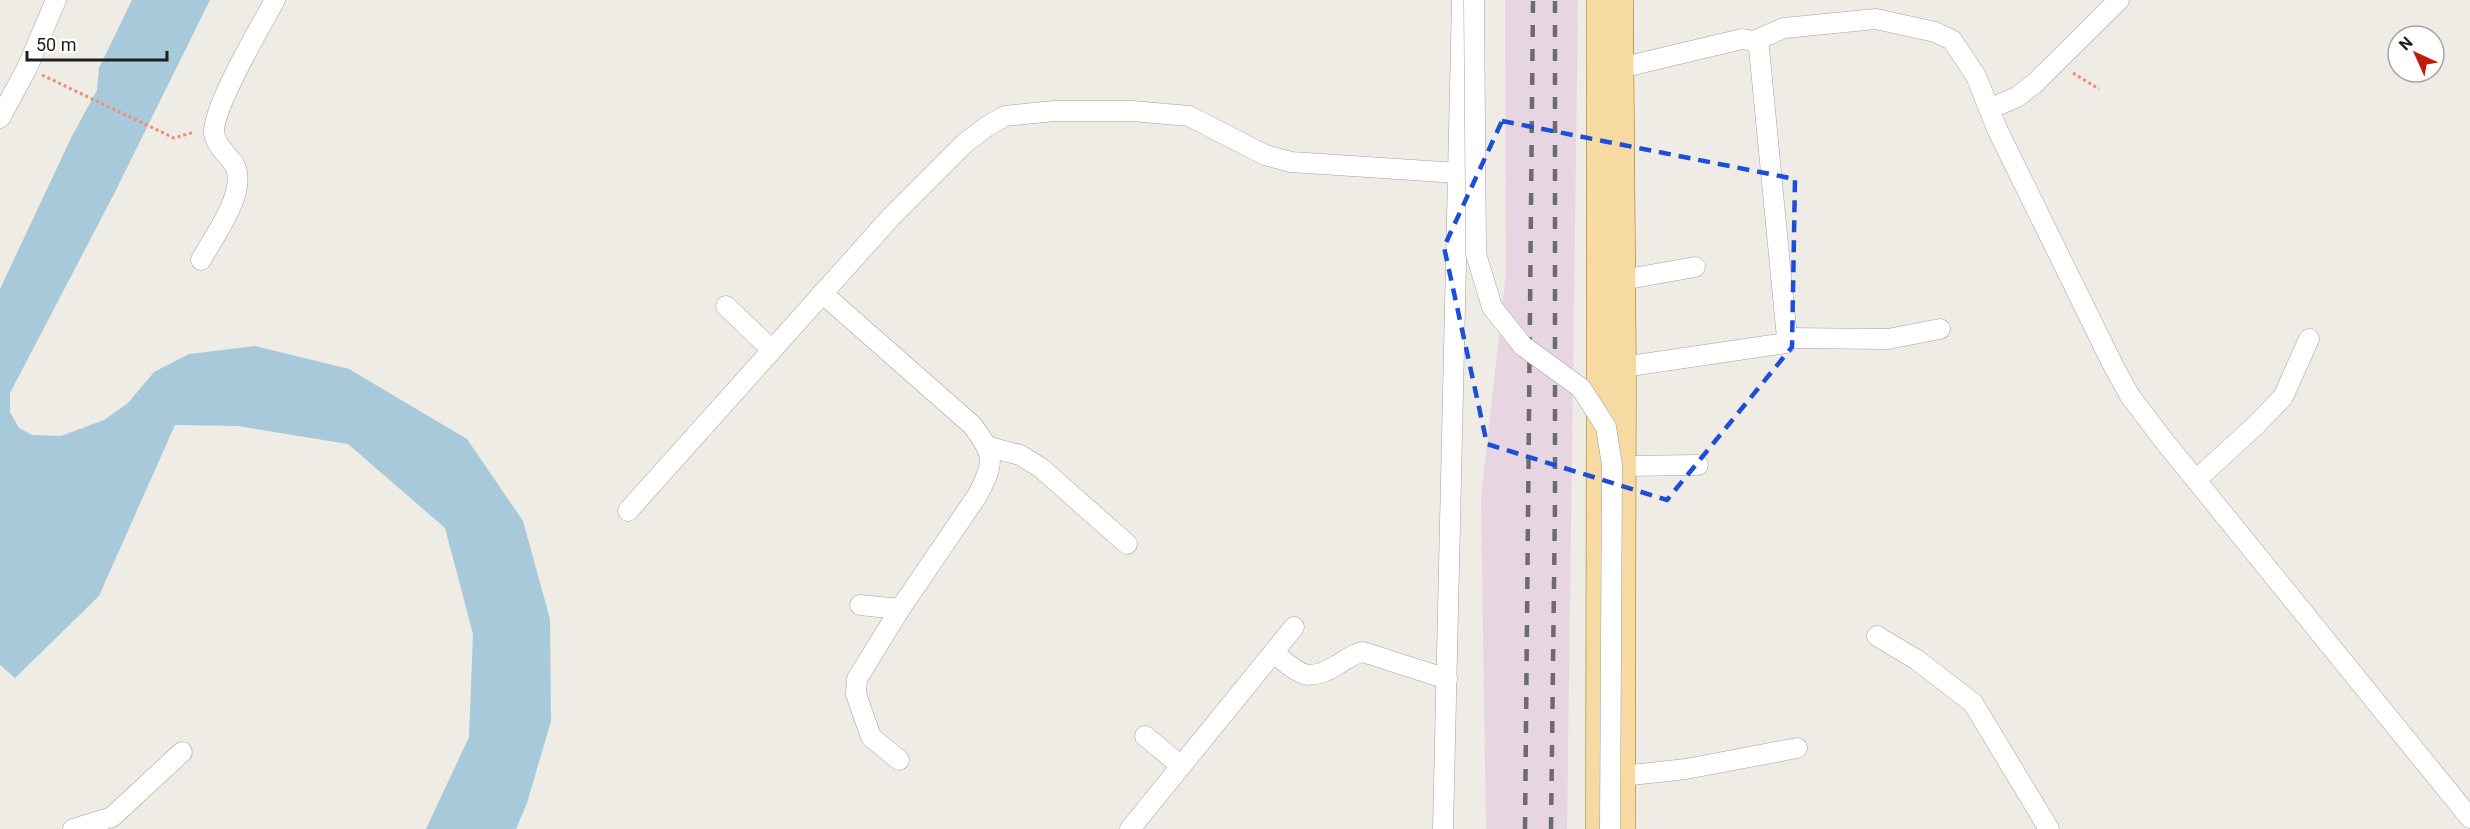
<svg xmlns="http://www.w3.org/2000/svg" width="2470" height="829" font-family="Roboto,sans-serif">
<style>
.industrial{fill:#e7d6e2}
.water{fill:#a7c9da}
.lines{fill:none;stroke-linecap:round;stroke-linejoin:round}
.minor-casing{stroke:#a2a2a2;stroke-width:21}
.major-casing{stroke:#907008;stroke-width:27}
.path{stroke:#f28b71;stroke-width:3;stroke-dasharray:3 3;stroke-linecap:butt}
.minor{stroke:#fff;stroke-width:20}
.major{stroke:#f7daa1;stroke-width:26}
.rail{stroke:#6c6c6c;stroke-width:4.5;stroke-dasharray:12 12;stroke-linecap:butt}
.minor-bridge-casing{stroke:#a2a2a2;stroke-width:21;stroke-linecap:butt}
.minor-bridge{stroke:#fff;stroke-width:20}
.marked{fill:none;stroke:#1d4ed8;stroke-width:4.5;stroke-dasharray:12 8;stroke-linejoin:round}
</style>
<rect width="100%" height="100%" fill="#eeece4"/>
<path class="industrial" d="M1505,0H1578L1567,829H1486L1481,498L1506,273Z"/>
<path class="water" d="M132,0H210L113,196L10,393V412L19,428L32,435L61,436L104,420L128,403L154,372L189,354L255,346L349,369L467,439L523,521L550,619L551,721L527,803L516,829H426L469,737L473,634L445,528L348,444L237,426L175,425L99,596L15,678L0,665V289L71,138L97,90L99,68Z"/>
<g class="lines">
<g class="minor-casing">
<g id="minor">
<path d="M1620,68L1742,39L1754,41L1784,28L1876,19L1935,32L1952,40L1976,76L1997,129L2114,367L2130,396L2165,442L2470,818"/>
<path d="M1989,109L2017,97L2034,84L2119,0"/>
<path d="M0,118L27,68L56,0"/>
<path d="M201,260C214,236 249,190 234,164C227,154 216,146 214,133C212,108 261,26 275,0"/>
<path d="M1622,280L1695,267"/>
<path d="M822,293L972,425C995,455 995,462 977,496L900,609L857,679L856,694L871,737L899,760"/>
<path d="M726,306L771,349"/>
<path d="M1787,338L1888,339L1940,329"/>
<path d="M1623,367L1786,343L1787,338L1759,48L1754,41"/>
<path d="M989,447L1020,455L1041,468L1127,544"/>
<path d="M1623,466L1698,465"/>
<path d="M2196,480L2255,426L2283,397L2309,339"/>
<path d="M628,511L891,217L965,143L986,127L1005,116L1054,111H1132L1189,116L1265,155L1291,162L1458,173"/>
<path d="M860,605L900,609"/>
<path d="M1877,636L1917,660L1973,703L2049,829"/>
<path d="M1274,653C1298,673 1307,684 1337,665C1347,659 1352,654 1363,652L1447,679"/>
<path d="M1145,736L1181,766"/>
<path d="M1622,776L1686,769L1797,748"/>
<path d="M73,829L112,817L182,752"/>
<path d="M1130,829L1294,627"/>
<path d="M1443,829L1462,0"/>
</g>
</g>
<g class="major-casing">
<g id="major">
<path d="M1620,0L1623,367L1622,829"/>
<path d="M1599,829L1600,0"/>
</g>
</g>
<g class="path">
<path d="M2073,73L2099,89"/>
<path d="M42,75L174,138L194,132"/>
</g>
<use href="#minor" class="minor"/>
<use href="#major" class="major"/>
<g class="rail">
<path d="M1525,829L1533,0"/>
<path d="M1551,829L1555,502V0"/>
</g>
<g class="minor-bridge-casing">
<path id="minor-bridge" d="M1474,0L1476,254L1492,307L1523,346L1581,388L1606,427L1612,465L1610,829"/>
</g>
<use href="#minor-bridge" class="minor-bridge"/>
</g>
<path class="marked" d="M1502,121L1795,179L1792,347L1667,500L1487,444L1444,247Z"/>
<g transform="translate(2416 54) rotate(315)"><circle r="28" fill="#ffffff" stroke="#a5a5a5" stroke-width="1.5"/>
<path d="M0-4.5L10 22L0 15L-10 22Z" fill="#c11d0a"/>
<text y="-9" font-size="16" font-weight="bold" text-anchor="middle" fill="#1e1e1e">N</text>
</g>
<path d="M27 51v9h140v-9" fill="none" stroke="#1e1e1e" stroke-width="3"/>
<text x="36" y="51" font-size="18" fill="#1e1e1e" stroke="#ffffff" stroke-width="4.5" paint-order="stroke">50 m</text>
</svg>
